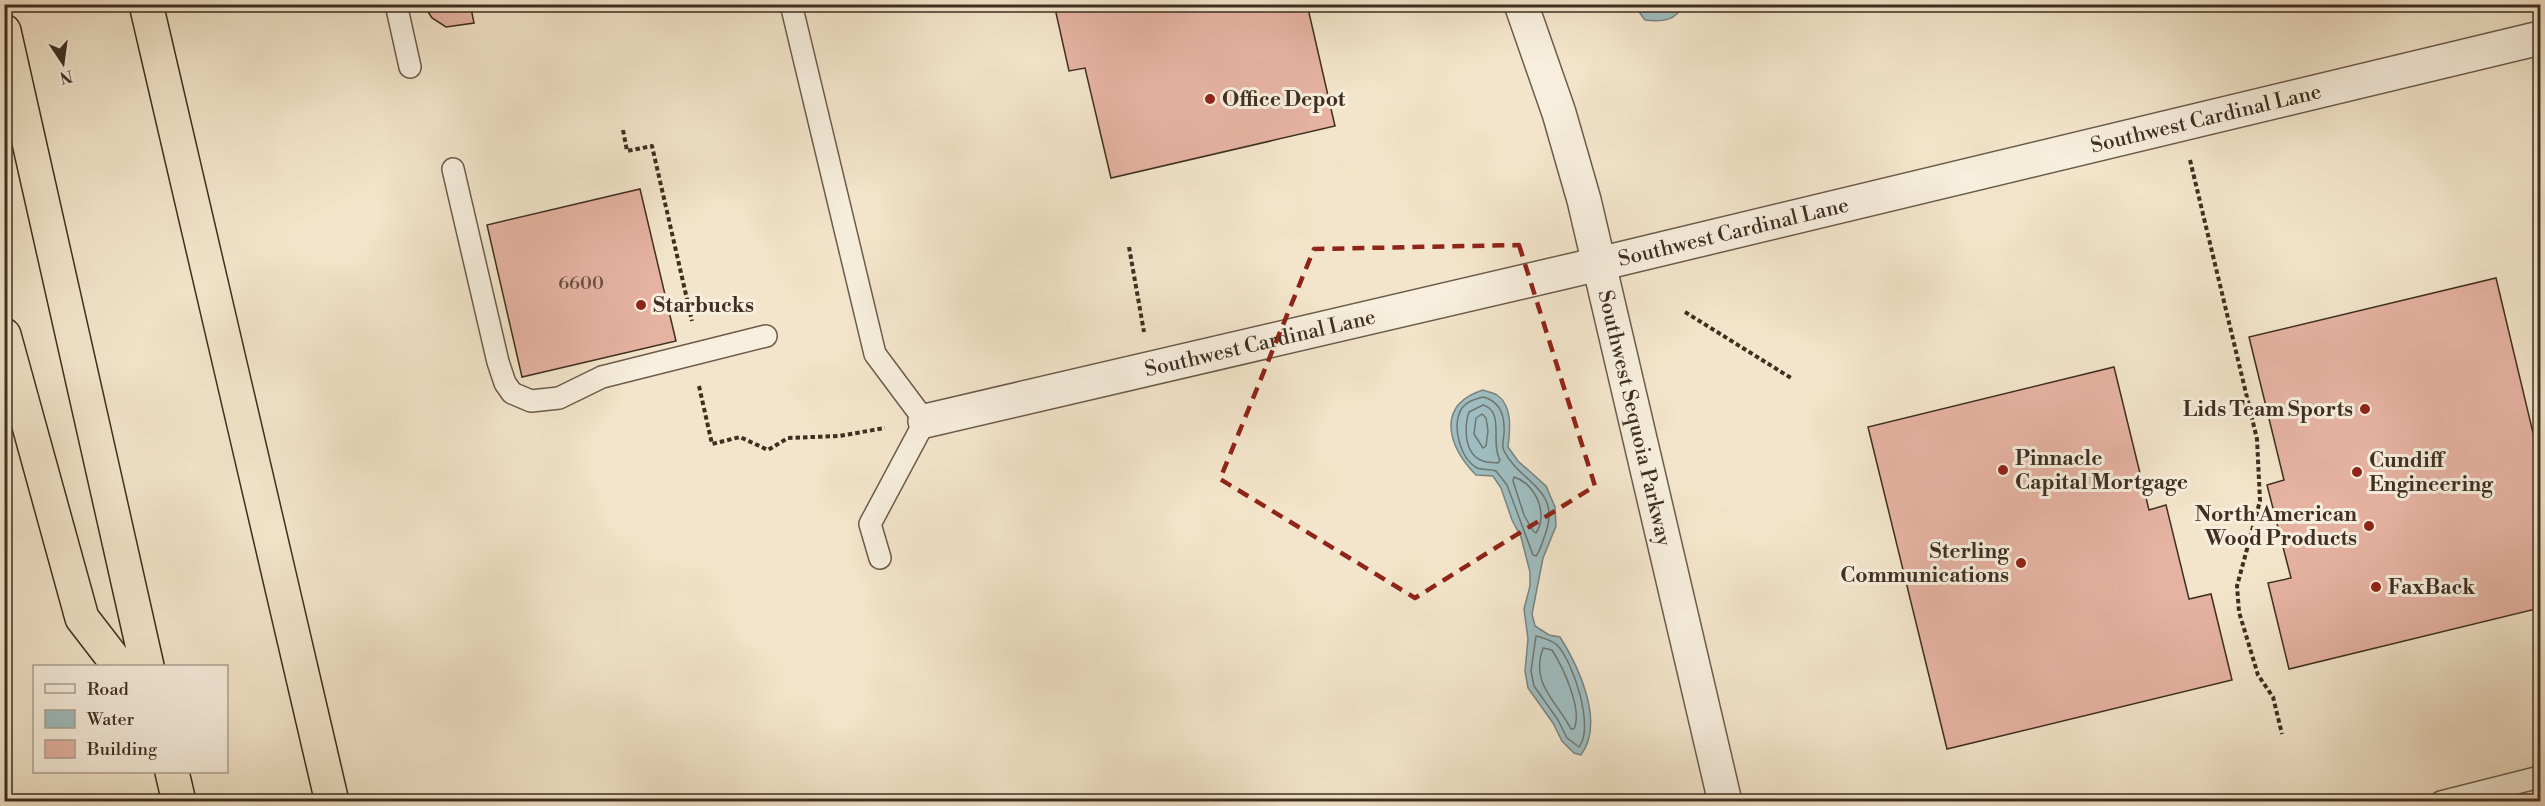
<svg xmlns="http://www.w3.org/2000/svg" width="2545" height="806" font-family="'Libre Bodoni',serif">
<style>
.water{fill:#9fbdc0;stroke:#788480;stroke-width:1.5}
.lines{fill:none;stroke-linecap:round;stroke-linejoin:round}
.shore{stroke:#6e7670;stroke-width:1.5}
.building{fill:#e6b3a3;stroke:#3e2f21;stroke-width:1.5}
.service-casing{stroke:#6b5c4c;stroke-width:24}
.minor-casing{stroke:#6b5c4c;stroke-width:36}
.tertiary-casing{stroke:#6b5c4c;stroke-width:36}
.motorway-casing{stroke:#3e2f21;stroke-width:36}
.path{stroke:#3e2f21;stroke-width:4;stroke-dasharray:4.5 3;stroke-linecap:butt}
.service{stroke:#f7eedd;stroke-width:21}
.minor{stroke:#f7eedd;stroke-width:33}
.tertiary{stroke:#f7eedd;stroke-width:33}
.motorway{stroke:#f3e5cb;stroke-width:33}
.marked{fill:none;stroke:#8f2418;stroke-width:4.5;stroke-dasharray:12 8;stroke-linejoin:round}
.poi-dot{fill:#8f2418;stroke:#f7eedd;stroke-width:2}
.labels{text-anchor:middle;stroke-width:6;stroke-linejoin:round;paint-order:stroke}
.number-label{font-size:18px;fill:#685042}
.poi-label{font-size:21px;font-weight:bold;fill:#3e2f21;stroke:#f7eedd;text-anchor:start}
.street-label{font-size:21px;fill:#3e2f21;stroke:#f7eedd}
</style>
<rect width="100%" height="100%" fill="#f3e5cb"/>
<filter id="stains"><feTurbulence type="fractalNoise" baseFrequency=".00333" numOctaves="4"/><feColorMatrix values="0 0 0 0 .2 0 0 0 0 .09 0 0 0 0 .02 0 0 0 .5 -.17"/></filter>
<radialGradient id="worn" r=".72"><stop offset=".6" stop-color="#630" stop-opacity="0"/><stop offset="1" stop-color="#630" stop-opacity=".3"/></radialGradient>
<g class="water">
<path d="M1684,4C1676,21 1663,22 1645,20L1634,5Z"/>
<path d="M1483,390C1487,392 1494,393 1497,395C1513,406 1510,430 1508,447L1518,461L1546,486L1555,507L1556,526L1543,558L1532,614L1535,626L1549,635L1560,637C1579,667 1605,723 1581,755L1574,753L1562,741L1553,723L1528,688L1525,671L1528,639L1524,609L1530,586V572L1521,537L1512,520L1501,488L1493,476L1476,475C1447,446 1436,405 1483,390Z"/>
</g>
<g class="lines">
<g class="shore">
<path d="M1483,397C1500,401 1505,416 1504,433C1504,439 1501,445 1504,451C1521,484 1562,488 1545,535C1542,542 1541,550 1536,556L1533,555L1507,485L1496,471C1490,469 1482,470 1477,468C1460,458 1451,425 1462,408C1467,401 1476,399 1483,397Z"/>
<path d="M1483,405C1505,411 1490,443 1500,460L1498,463C1494,462 1487,463 1483,461C1464,455 1464,427 1469,412Z"/>
<path d="M1482,414L1486,418L1488,431L1486,446L1483,448L1474,434L1476,418Z"/>
<path d="M1514,477C1535,483 1549,514 1536,533L1533,531L1524,515L1513,481Z"/>
<path d="M1536,636C1541,637 1553,641 1557,645C1573,661 1595,728 1579,747L1567,738L1558,720L1534,686L1531,671Z"/>
<path d="M1543,648L1552,650C1563,667 1583,710 1574,729H1571C1556,700 1530,684 1543,648Z"/>
</g>
</g>
<g class="building">
<path d="M423,4H486L471,8L474,23L446,27L432,18Z"/>
<path d="M1054,4H1307L1335,126L1111,178L1085,68L1069,71Z"/>
<path d="M640,189L676,341L522,377L487,225Z"/>
<path d="M2496,278L2540,462V608L2289,669L2268,583L2291,578L2267,485L2284,480L2249,337Z"/>
<path d="M2114,367L2149,510L2166,505L2189,599L2211,594L2232,680L1947,749L1868,427Z"/>
</g>
<g class="lines">
<g class="service-casing">
<g id="service">
<path d="M396,4L410,67"/>
<path d="M791,4L875,354L925,421L870,524L880,558"/>
<path d="M453,169L498,362L505,383L512,393L531,401L559,398L602,377L766,336"/>
<path d="M2441,802L2540,777"/>
</g>
</g>
<g class="minor-casing">
<g id="minor">
<path id="s1" d="M925,421L1599,264"/>
</g>
</g>
<g class="tertiary-casing">
<g id="tertiary">
<path id="s2" d="M1521,4L1559,113L1584,200L1725,802"/>
<path id="s3" d="M1599,264L2540,38"/>
</g>
</g>
<g class="motorway-casing">
<g id="motorway">
<path d="M146,4L332,802"/>
<path d="M4,31L147,666"/>
<path d="M4,335L82,618L119,666"/>
<path d="M172,772L179,802"/>
</g>
</g>
<g class="path">
<path d="M623,130L627,151L652,146L692,321"/>
<path d="M2190,160L2257,439L2260,501L2237,586L2239,612L2258,675L2273,697L2282,734"/>
<path d="M1129,247L1144,332"/>
<path d="M1685,312L1791,378"/>
<path d="M699,386L712,444L740,437L768,450L788,438L839,436L885,428"/>
</g>
<use href="#service" class="service"/>
<use href="#minor" class="minor"/>
<use href="#tertiary" class="tertiary"/>
<use href="#motorway" class="motorway"/>
</g>
<path class="marked" d="M1519,245L1595,486L1415,598L1220,479L1314,249Z"/>
<g class="poi-dot">
<circle cx="1210" cy="99" r="6"/>
<circle cx="641" cy="305" r="6"/>
<circle cx="2365" cy="409" r="6"/>
<circle cx="2003" cy="470" r="6"/>
<circle cx="2357" cy="472" r="6"/>
<circle cx="2369" cy="526" r="6"/>
<circle cx="2021" cy="563" r="6"/>
<circle cx="2376" cy="587" r="6"/>
</g>
<g class="labels">
<g class="number-label">
<text x="581" y="289">6600</text>
</g>
<g class="poi-label">
<text x="1222" y="106">Office Depot</text>
<text x="653" y="312">Starbucks</text>
<text x="2353" y="416" text-anchor="end">Lids Team Sports</text>
<text x="2015" y="465">Pinnacle<tspan x="2015" dy="24">Capital Mortgage</tspan></text>
<text x="2369" y="467">Cundiff<tspan x="2369" dy="24">Engineering</tspan></text>
<text x="2357" y="521" text-anchor="end">North American<tspan x="2357" dy="24">Wood Products</tspan></text>
<text x="2009" y="558" text-anchor="end">Sterling<tspan x="2009" dy="24">Communications</tspan></text>
<text x="2388" y="594">FaxBack</text>
</g>
<g class="street-label">
<text dy="7" stroke="none"><textPath href="#s3" startOffset="624">Southwest Cardinal Lane</textPath></text>
<text dy="7" stroke="none"><textPath href="#s3" startOffset="138">Southwest Cardinal Lane</textPath></text>
<text dy="7" stroke="none"><textPath href="#s1" startOffset="344">Southwest Cardinal Lane</textPath></text>
<text dy="7" stroke="none"><textPath href="#s2" startOffset="430">Southwest Sequoia Parkway</textPath></text>
</g>
</g>
<rect width="2545" height="806" fill="none" stroke="#f3e5cb" stroke-width="24"/>
<rect x="6" y="6" width="2533" height="794" fill="none" stroke="#3e2f21" stroke-width="3"/>
<rect x="12" y="12" width="2521" height="782" fill="none" stroke="#3e2f21" stroke-width="1.5"/>
<rect x="33" y="665" width="195" height="108" fill="#f7eedd" stroke="#ada292" stroke-width="1.5"/>
<rect x="45" y="684" width="30" height="9" fill="#f7eedd" stroke="#ada292" stroke-width="1.5"/>
<text x="87" y="695" font-size="18" fill="#3e2f21">Road</text>
<rect x="45" y="710" width="30" height="18" fill="#9fbdc0" stroke="#ada292" stroke-width="1.5"/>
<text x="87" y="725" font-size="18" fill="#3e2f21">Water</text>
<rect x="45" y="740" width="30" height="18" fill="#e6b3a3" stroke="#ada292" stroke-width="1.5"/>
<text x="87" y="755" font-size="18" fill="#3e2f21">Building</text>
<g transform="translate(63 63) rotate(167)" stroke="#f7eedd" stroke-width="4.5" paint-order="stroke">
<path d="M0-4.5L10 22L0 15L-10 22Z" fill="#3e2f21"/>
<text y="-9" font-size="16" font-weight="bold" text-anchor="middle" fill="#3e2f21">N</text>
</g>
<rect width="100%" height="100%" filter="url(#stains)"/>
<rect width="100%" height="100%" fill="url(#worn)"/>
</svg>
